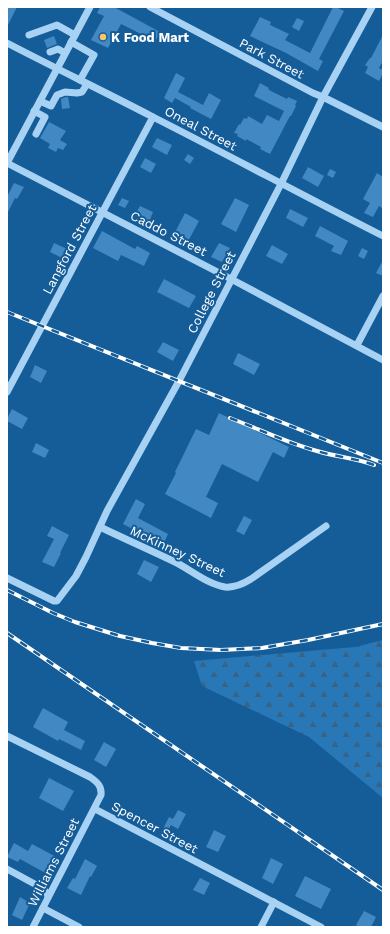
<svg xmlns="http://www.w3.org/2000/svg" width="390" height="934" font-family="'Work Sans',sans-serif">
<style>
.forest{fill:url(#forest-firs)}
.building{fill:#4288c2}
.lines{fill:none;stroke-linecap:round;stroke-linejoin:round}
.minor{stroke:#a8d2f3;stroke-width:7}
.rail-casing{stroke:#fff;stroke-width:4}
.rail{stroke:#155d99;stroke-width:2.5;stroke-dasharray:8;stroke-linecap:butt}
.poi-dot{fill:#ffc46a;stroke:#155d99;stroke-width:1.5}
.labels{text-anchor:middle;stroke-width:4;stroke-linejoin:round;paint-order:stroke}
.poi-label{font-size:13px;font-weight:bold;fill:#fff;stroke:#155d99;text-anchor:start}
.street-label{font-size:13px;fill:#fff;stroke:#155d99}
</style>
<defs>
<pattern id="forest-firs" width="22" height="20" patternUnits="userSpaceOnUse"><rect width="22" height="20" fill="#2877b7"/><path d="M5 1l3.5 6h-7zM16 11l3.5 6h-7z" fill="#3a6282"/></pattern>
</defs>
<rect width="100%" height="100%" fill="#155d99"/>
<path class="forest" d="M383,640V798L309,737L202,686L194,661L355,647Z"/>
<g class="building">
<path d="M7,7H17L7,27Z"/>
<path d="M100,7H114L160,32L155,42L144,37L145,36L121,24L108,48L91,40L104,16L97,13Z"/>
<path d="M333,7H336L344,11L319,59L323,61L318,71L286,53L250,36L260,17L271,22L270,25L289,34L285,40L310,53Z"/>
<path d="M297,18L304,21L299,31L292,27Z"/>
<path d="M383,35V61L379,68L383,70V73L379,81L365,73L368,67L365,65L370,58H371Z"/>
<path d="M54,36L57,44L47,48L44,40Z"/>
<path d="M176,73L185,78L178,92L203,105L209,93L221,100L211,119L190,108L191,107L175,98L172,103L164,98Z"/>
<path d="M260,83L269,88L268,89L271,91L287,99L288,97L297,101L295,105L296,106L291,116H290L270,154L260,149L261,147L246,139V141L237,136L238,134L234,133L239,124L240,125L244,118L247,119L248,116L262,124L267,115L279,121L284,111L254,96Z"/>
<path d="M66,97H68L70,108L62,109L61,99Z"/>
<path d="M49,122L66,131L60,140L67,144L63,150L58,148L56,152L48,148L50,144L40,138Z"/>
<path d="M157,138L172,145L167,155L152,147Z"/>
<path d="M188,154L194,158L190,164L184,160Z"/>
<path d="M145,158L156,164L151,173L140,167Z"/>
<path d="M308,167L324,176L318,187L302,178Z"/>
<path d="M330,169L336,172L333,178L327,175Z"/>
<path d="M377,173L383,177V209L379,206L373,217L364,213L370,203L363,199Z"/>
<path d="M14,183L24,187L17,199L15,198L7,214V197Z"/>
<path d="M122,198L129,201L125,208L118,205Z"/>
<path d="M235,198L249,205L236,232L221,224Z"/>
<path d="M140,206L153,212L149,222L135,215Z"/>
<path d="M290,209L308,218L303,227L286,218Z"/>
<path d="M185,213L199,221L186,245L172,238Z"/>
<path d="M320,226L348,241L341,255L331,251L334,246L315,236Z"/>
<path d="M102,231L135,249L137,246L150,253L144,266L121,255L118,261L93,248Z"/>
<path d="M54,243L67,249L62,258L50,252Z"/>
<path d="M219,243L230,248L222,262L211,257Z"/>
<path d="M272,245L288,254L282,264L266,256Z"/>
<path d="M362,248L368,251L364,259L358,256Z"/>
<path d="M383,260V276L376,273Z"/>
<path d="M164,279L196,296L189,308L157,292Z"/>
<path d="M163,342L179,350L173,361L157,352Z"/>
<path d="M238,353L260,364L254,375L233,364Z"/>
<path d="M35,365L47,371L41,383L30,377Z"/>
<path d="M12,409L28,418L22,429L7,421V419Z"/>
<path d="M219,413L289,447L284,458L273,452L258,482L222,464L206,497L218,503L211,518L165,494L176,473L175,472L196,429L209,435Z"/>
<path d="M36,443L49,450L45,458L32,452Z"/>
<path d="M136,499L145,504L138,518L168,534L163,545L123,524Z"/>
<path d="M244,516L252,520L244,535L236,531Z"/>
<path d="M52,526L69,535L60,553H61L54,567L42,562L54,539L47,536Z"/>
<path d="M144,560L159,567L151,582L137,574Z"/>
<path d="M43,708L68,722L64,730L85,741L81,750L59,739L58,741L33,727Z"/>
<path d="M104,742L116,749L106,767L94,760Z"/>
<path d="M49,778L74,791L63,811L39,798Z"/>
<path d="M178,810L186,814L178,829L171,825L164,838L160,835L169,817L173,819Z"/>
<path d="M214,830L226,836L218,852L206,847Z"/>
<path d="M14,843L28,851L32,844L58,858L49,875L20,859L18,862L7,857Z"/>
<path d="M271,858L283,864L273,884L262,878Z"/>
<path d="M85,859L97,866L91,877L90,876L81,895L67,888L73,878L75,879Z"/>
<path d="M305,876L331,889L321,909L295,896Z"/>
<path d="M200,878L210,883L204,895L193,890Z"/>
<path d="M20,897L30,903L22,920L12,915Z"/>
<path d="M364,911L376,917L371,927H359L356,925Z"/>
</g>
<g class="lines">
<g class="minor">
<path d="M150,7L313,93L323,97L383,127"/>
<path d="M29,35L57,25L75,35"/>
<path d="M71,42L94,55L80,80"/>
<path d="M7,43C55,68 105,92 153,117C230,156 306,197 383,236"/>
<path d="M50,52L58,49L65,53"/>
<path d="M40,101L51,106L57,95L65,92L77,93L82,92L87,84"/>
<path d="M34,111L45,117L36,134"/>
<path d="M7,163L231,279L383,360"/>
<path d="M7,163L90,7"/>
<path d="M357,345L383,296"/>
<path d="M7,392L153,117"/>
<path d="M100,527C125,539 150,550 175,562C191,570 207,584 225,587C235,588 243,584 251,579L326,526"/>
<path d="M7,578L54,601H57L76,576L86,557L107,511L179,381L281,184L323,97L372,7"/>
<path d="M7,736L90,777C97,782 102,786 101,795L33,927"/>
<path d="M95,809L321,927"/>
<path d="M7,869L42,888L47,893L48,897"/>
<path d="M43,908L79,927"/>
<path d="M261,927L274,902"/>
</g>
<g class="rail-casing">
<g id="rail">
<path d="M7,312L383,463"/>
<path d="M230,418C259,429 287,443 317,451C336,457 356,458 374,465"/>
<path d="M7,590L53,613L75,622L120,636L152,643L181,648L221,650L262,648L308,640L383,624"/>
<path d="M7,633L383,890"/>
</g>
</g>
<use href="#rail" class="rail"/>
</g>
<circle class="poi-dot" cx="103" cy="37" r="4"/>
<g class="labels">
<g class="poi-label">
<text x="111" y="42">K Food Mart</text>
</g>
<g class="street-label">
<text transform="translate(272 58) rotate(28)" y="5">Park Street</text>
<text transform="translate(201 128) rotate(28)" y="5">Oneal Street</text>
<text transform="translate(169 233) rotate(27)" y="5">Caddo Street</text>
<text transform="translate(69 249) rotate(-62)" y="5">Langford Street</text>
<text transform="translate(211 292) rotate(-63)" y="5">College Street</text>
<text transform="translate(178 551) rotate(25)" y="5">McKinney Street</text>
<text transform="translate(155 827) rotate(28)" y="5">Spencer Street</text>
<text transform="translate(53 862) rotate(-63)" y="5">Williams Street</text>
</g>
</g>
<rect width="390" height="934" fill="none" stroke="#ffffff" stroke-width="16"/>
</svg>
